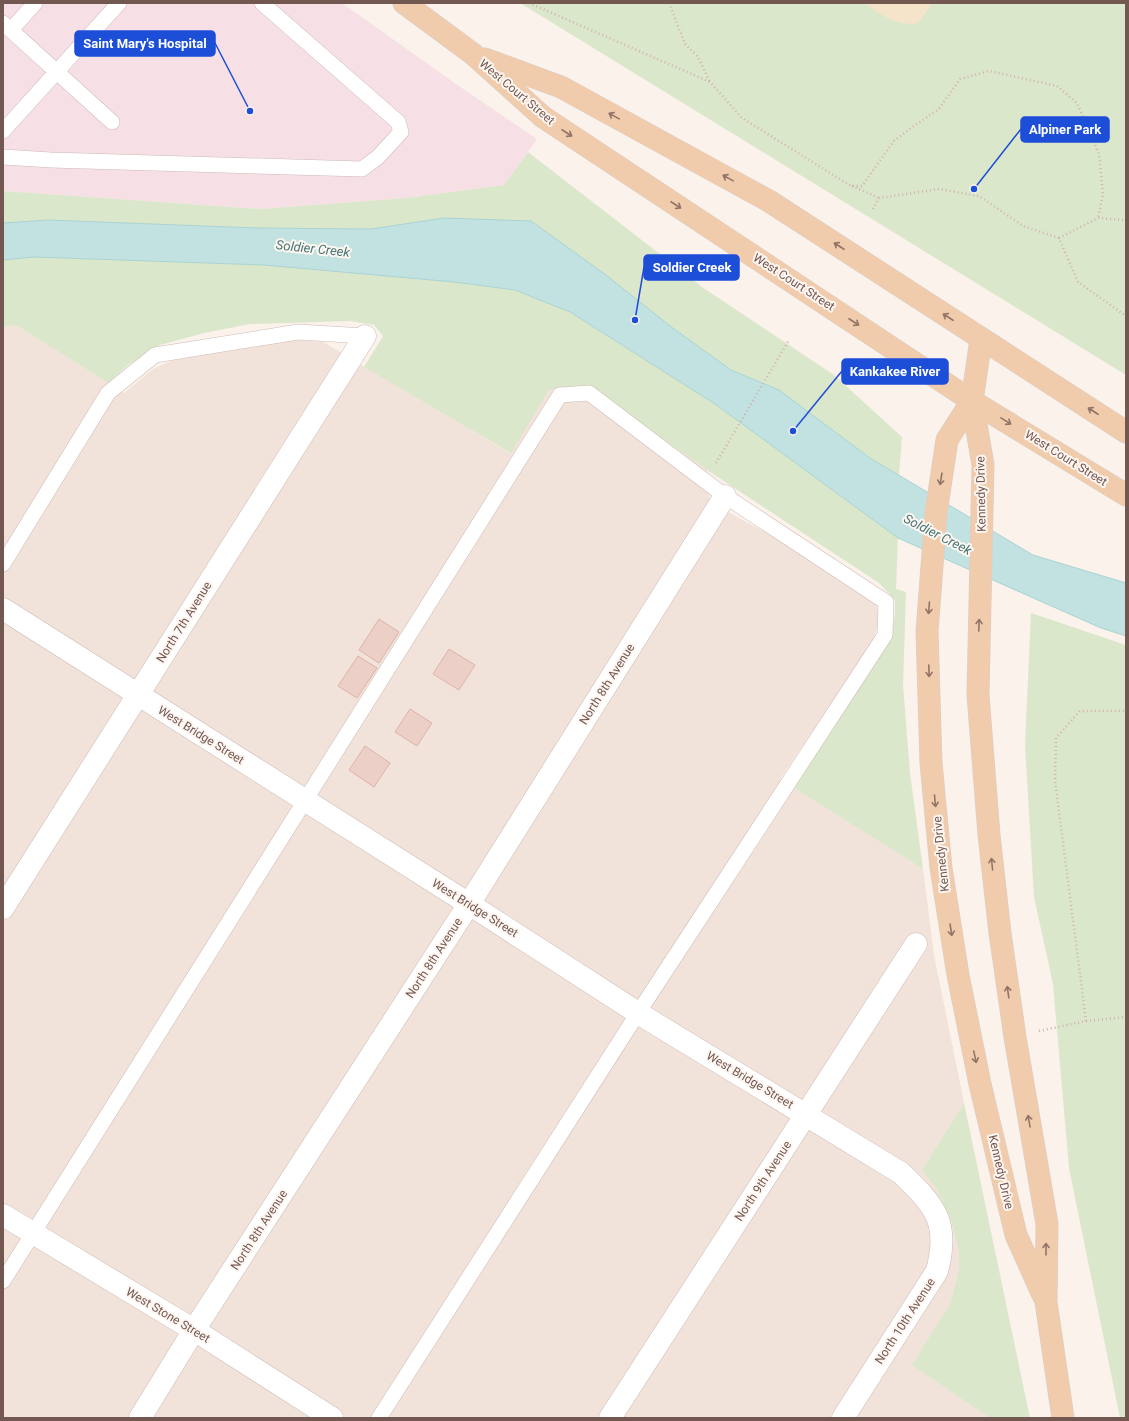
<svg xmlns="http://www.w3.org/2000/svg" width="1129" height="1421" font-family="Roboto,sans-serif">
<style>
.residential{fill:#f1e3da}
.medical{fill:#f7dfe6}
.green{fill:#dbe7cb}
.sand{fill:#f5e4ca}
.water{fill:#c1e2e1;stroke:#a9d3d2}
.building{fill:#eccfc6;stroke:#ddb3a8}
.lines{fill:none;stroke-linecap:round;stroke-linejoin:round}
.service-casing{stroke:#cebbb5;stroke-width:16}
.minor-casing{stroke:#cebbb5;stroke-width:23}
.primary-casing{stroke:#d8d0ce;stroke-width:23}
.path{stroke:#d2b2a9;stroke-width:2.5;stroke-dasharray:1 3;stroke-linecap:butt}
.service{stroke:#fff;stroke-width:15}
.minor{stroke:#fff;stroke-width:22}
.primary{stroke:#f0cbac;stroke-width:22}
.oneway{stroke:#927468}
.labels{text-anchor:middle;stroke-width:4;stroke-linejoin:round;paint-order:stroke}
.street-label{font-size:12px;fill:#735751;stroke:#fdf6f1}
.water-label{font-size:13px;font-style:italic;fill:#467676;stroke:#fdf6f1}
.leader{fill:none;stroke:#1d4ed8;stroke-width:1.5}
.callout-dot{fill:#1d4ed8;stroke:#fdf6f1;stroke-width:1.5}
.callout{fill:#1d4ed8;stroke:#1d4ed8;stroke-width:1.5}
.callout-label{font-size:13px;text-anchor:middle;font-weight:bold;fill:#fff}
</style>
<rect width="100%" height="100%" fill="#faf2eb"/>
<path class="residential" d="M16,325L124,393L153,369L175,359L296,340L323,342L510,453L549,390L590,387L707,470L710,502L799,551L875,602L879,613L878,624L874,637L867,651L780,779L923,869L934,955L964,1103L922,1170L936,1188L950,1217L959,1251V1271L950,1304L913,1365L990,1418H3V327Z"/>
<path class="medical" d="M3,3H342L456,84L537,139L504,185L406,198L260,209L3,191Z"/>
<g class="green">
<path d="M520,3H1126V375Z"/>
<path d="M528,152L705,289L834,375L902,437L899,475L870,458L779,390L731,370L670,326L444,218L371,229L257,228L48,220L3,223V191L260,209L406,198L504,185Z"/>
<path d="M33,257L264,265L454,282L515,290L570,312L715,404L898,538L896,589L906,592L903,685L910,773L923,869L794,788L893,626L895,613V600L879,583L707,470L590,387L549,390L511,453L364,367L383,336L374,325L350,321L250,324L204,333L160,345L128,365L108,383L16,325L3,327V260Z"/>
<path d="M1031,613L1126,645V1418H1120L1069,1168L1053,984L1034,897L1025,745Z"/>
<path d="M964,1103L1030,1418H990L912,1365L950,1304L959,1270V1251L950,1217L936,1188L922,1170Z"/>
</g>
<path class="sand" d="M864,3H932L918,23C897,27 880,14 864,3Z"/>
<path class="water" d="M444,218L531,221L606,275L670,326L731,370L779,390L870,458L1033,555L1126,583V636L1101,628L898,538L715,404L570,312L515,290L454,282L264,265L33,257L3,260V223L48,220L257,228L371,229Z"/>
<g class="building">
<path d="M379,619L399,632L379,663L359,650Z"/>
<path d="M449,649L475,665L459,690L433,674Z"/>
<path d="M358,656L377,668L357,698L338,686Z"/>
<path d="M410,709L432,723L417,746L395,732Z"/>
<path d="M365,746L390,763L374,787L349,770Z"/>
</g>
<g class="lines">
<g class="service-casing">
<g id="service">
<path d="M3,23L112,122"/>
<path d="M11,30L35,3"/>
<path d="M3,131L119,3"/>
<path d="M3,157L51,160L362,169L378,157L401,132L398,122L262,3"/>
<path d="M3,564L108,393L155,355L298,332L365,336"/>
<path d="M3,1281L560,395L589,393L725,496L886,602L885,635L638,1013L379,1418"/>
</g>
</g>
<g class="minor-casing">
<g id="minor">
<path d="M3,609L469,904L638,1013L901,1173C935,1206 950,1222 937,1271L843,1418"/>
<path d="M3,908L365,336"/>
<path d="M3,1215L194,1330L332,1418"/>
<path d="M140,1418L194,1330L469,904L725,496"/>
<path d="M610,1418L916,944"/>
</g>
</g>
<g class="primary-casing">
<g id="primary">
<path d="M404,3L473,54L543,117L972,401L1126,495"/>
<path d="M485,59L561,87L769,201L1126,432"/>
<path d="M981,339L972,401L983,465L978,695L989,835L1000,933L1015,1037L1047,1224L1046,1302L1063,1418"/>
<path d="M972,401L947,440L936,513L927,632L931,763L941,868L958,975L980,1084L1016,1235L1043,1295"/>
</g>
</g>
<g class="path">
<path d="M529,3L710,82L742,118L851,186H862L894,141L911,128L939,109L960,79L989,71L1057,86L1077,103L1099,154L1103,194L1098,218"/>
<path d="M669,3L685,44L698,57L710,82"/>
<path d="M852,186L879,198"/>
<path d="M873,209L879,198L939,189L979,196L1023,226L1059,238L1078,282L1126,316"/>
<path d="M1059,238L1098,218L1126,220"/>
<path d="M716,463L789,340"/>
<path d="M1086,1021L1126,1017"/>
<path d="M1039,1031L1086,1021L1055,780L1056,738L1080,711H1126"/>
</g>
<use href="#service" class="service"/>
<use href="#minor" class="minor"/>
<use href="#primary" class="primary"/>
</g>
<defs><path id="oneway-shaft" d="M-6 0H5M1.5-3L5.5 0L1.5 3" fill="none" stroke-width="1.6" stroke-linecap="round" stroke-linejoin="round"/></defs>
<g class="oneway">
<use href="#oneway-shaft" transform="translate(614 116) rotate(-151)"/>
<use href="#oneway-shaft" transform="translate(567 133) rotate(33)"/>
<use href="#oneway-shaft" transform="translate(728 178) rotate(-151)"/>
<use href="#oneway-shaft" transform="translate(676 205) rotate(33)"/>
<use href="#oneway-shaft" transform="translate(839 246) rotate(-147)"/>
<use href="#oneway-shaft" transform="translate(948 317) rotate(-147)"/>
<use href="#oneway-shaft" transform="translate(854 322) rotate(33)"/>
<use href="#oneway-shaft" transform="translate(1093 411) rotate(-147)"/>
<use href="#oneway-shaft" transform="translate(1006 421) rotate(32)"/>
<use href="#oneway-shaft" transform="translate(941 479) rotate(99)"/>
<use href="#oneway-shaft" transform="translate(929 608) rotate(94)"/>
<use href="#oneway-shaft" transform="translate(979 625) rotate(-88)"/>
<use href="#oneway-shaft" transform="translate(929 671) rotate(88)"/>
<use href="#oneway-shaft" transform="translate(935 801) rotate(85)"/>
<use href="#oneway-shaft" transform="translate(992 864) rotate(-96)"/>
<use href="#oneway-shaft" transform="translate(951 930) rotate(81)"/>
<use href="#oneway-shaft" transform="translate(1008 992) rotate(-98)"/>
<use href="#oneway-shaft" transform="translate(975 1057) rotate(78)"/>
<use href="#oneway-shaft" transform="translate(1029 1121) rotate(-100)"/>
<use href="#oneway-shaft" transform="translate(1046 1249) rotate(-90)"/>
</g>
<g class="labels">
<g class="street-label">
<text transform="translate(517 92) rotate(40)" y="4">West Court Street</text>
<text transform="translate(794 282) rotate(33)" y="4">West Court Street</text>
<text transform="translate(1066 458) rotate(32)" y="4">West Court Street</text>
<text transform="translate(981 494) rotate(-91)" y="4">Kennedy Drive</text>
<text transform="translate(184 622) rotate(-58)" y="4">North 7th Avenue</text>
<text transform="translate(607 684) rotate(-58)" y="4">North 8th Avenue</text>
<text transform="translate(201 735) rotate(32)" y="4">West Bridge Street</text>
<text transform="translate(941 854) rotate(-96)" y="4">Kennedy Drive</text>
<text transform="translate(475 908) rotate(32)" y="4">West Bridge Street</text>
<text transform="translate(434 958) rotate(-57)" y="4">North 8th Avenue</text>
<text transform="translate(750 1080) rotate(31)" y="4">West Bridge Street</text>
<text transform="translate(1001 1172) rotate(77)" y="4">Kennedy Drive</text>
<text transform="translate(763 1181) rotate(-57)" y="4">North 9th Avenue</text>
<text transform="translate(259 1230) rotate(-57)" y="4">North 8th Avenue</text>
<text transform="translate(168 1315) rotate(31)" y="4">West Stone Street</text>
<text transform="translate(905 1321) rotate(-57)" y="4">North 10th Avenue</text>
</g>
<g class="water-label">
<text transform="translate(313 248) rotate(6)" y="5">Soldier Creek</text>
<text transform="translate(938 534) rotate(27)" y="5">Soldier Creek</text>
</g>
</g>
<path class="leader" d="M250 111L215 43M974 189L1021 129M635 320L644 267M793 431L842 371"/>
<g class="callout-dot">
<circle cx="250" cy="111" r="4"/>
<circle cx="974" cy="189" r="4"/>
<circle cx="635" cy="320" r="4"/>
<circle cx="793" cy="431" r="4"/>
</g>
<g class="callout">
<rect x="75" y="31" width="140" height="25" rx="4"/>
<rect x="1021" y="117" width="88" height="25" rx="4"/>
<rect x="644" y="255" width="95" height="25" rx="4"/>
<rect x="842" y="359" width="106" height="25" rx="4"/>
</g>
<g class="callout-label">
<text x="145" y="48">Saint Mary's Hospital</text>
<text x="1065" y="134">Alpiner Park</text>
<text x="692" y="272">Soldier Creek</text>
<text x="895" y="376">Kankakee River</text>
</g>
<rect width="1129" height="1421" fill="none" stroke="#735751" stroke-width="8"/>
</svg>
